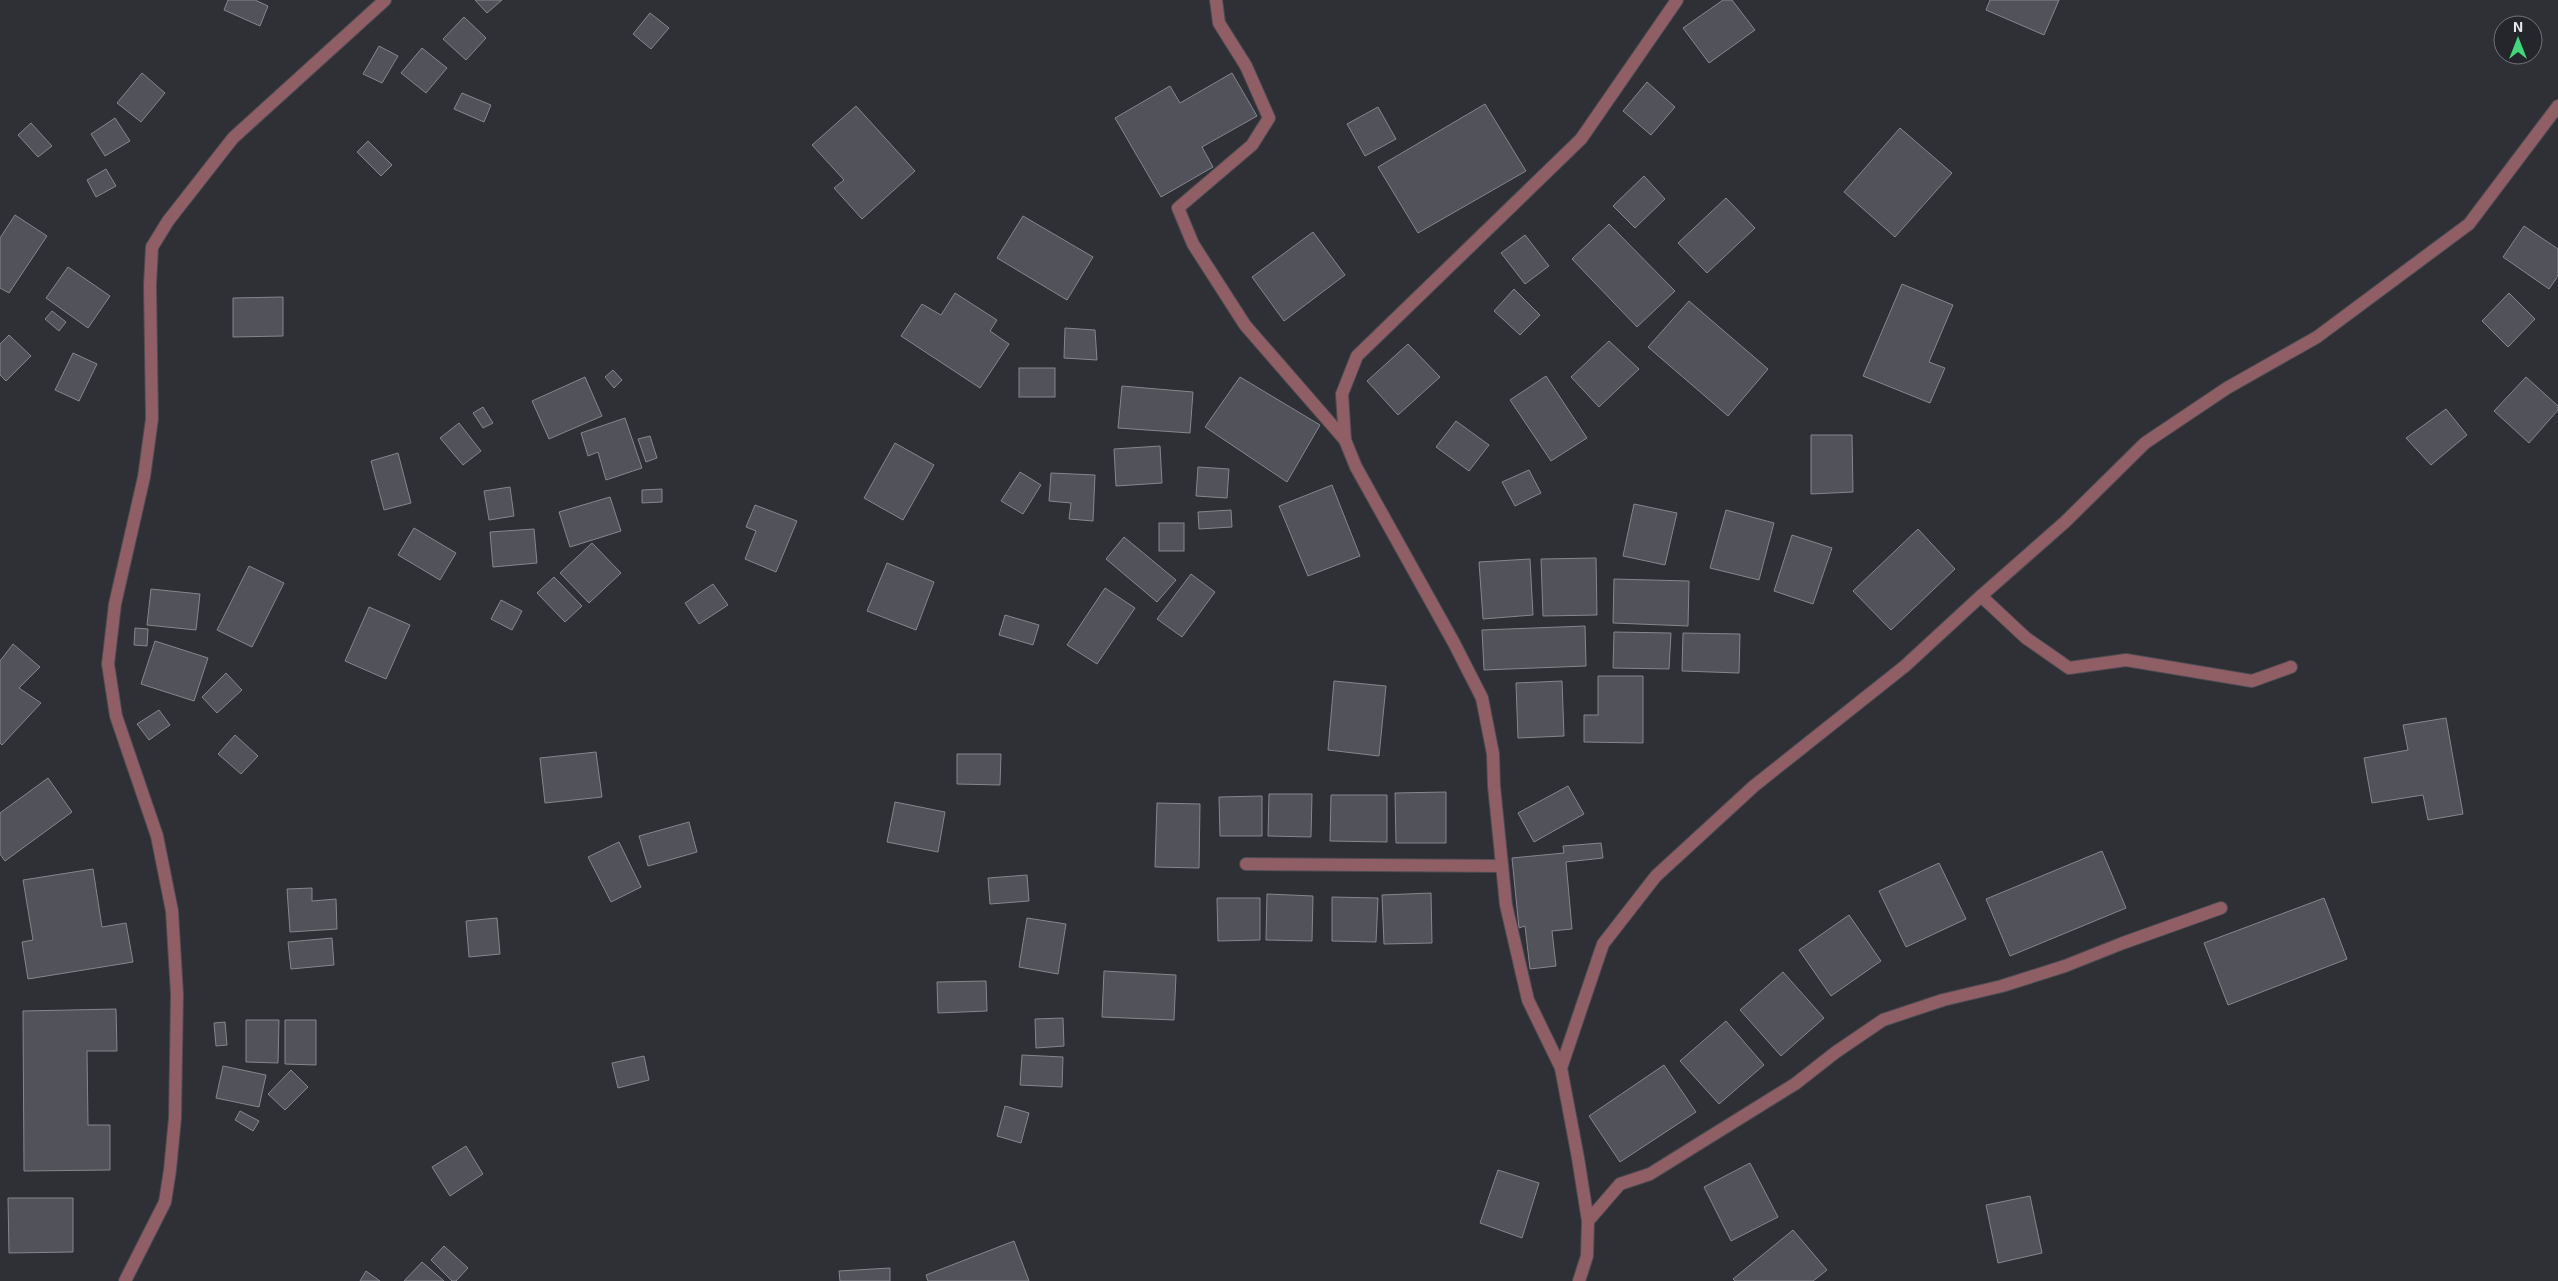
<svg xmlns="http://www.w3.org/2000/svg" width="2558" height="1281" font-family="'Exo 2',sans-serif">
<style>
.building{fill:#52525a;stroke:#85868e}
.lines{fill:none;stroke-linecap:round;stroke-linejoin:round}
.minor-casing{stroke:#4c4c53;stroke-width:14}
.minor{stroke:#905e65;stroke-width:12}
</style>
<rect width="100%" height="100%" fill="#2f2f36"/>
<g class="building">
<path d="M228,0H255L268,6L260,26L224,10Z"/>
<path d="M475,0H502L487,13Z"/>
<path d="M1723,0H1732L1755,30L1709,63L1683,28Z"/>
<path d="M1990,0H2059L2044,35L1986,10Z"/>
<path d="M650,13L669,28L651,49L633,34Z"/>
<path d="M464,17L486,38L466,60L443,39Z"/>
<path d="M379,46L398,56L382,83L363,74Z"/>
<path d="M422,48L447,68L426,93L401,73Z"/>
<path d="M142,73L165,93L141,122L117,103Z"/>
<path d="M1232,73L1257,116L1202,147L1213,167L1161,197L1115,118L1170,86L1180,103Z"/>
<path d="M1647,82L1675,107L1651,135L1623,111Z"/>
<path d="M462,93L491,105L484,122L454,109Z"/>
<path d="M1485,104L1526,171L1418,233L1378,167Z"/>
<path d="M856,106L915,171L862,219L834,188L844,180L812,145Z"/>
<path d="M1378,107L1396,139L1365,156L1347,124Z"/>
<path d="M115,118L130,141L105,156L91,134Z"/>
<path d="M31,123L52,146L38,157L18,135Z"/>
<path d="M1900,128L1952,173L1895,237L1844,192Z"/>
<path d="M368,141L392,165L381,176L357,152Z"/>
<path d="M106,169L116,186L96,197L87,180Z"/>
<path d="M1644,176L1665,199L1635,228L1613,206Z"/>
<path d="M1726,198L1755,228L1707,273L1678,243Z"/>
<path d="M15,215L47,236L9,293L0,288V238Z"/>
<path d="M1023,216L1093,257L1067,300L997,258Z"/>
<path d="M1609,224L1675,291L1637,327L1572,259Z"/>
<path d="M2524,226L2558,249V276L2549,289L2503,257Z"/>
<path d="M1313,232L1345,275L1284,321L1252,277Z"/>
<path d="M1525,235L1549,266L1525,284L1501,253Z"/>
<path d="M68,267L110,296L88,328L46,298Z"/>
<path d="M1902,284L1953,305L1929,362L1945,368L1930,403L1863,376Z"/>
<path d="M1514,289L1540,315L1520,335L1494,311Z"/>
<path d="M955,293L997,320L990,331L1009,344L980,388L901,336L922,304L941,315Z"/>
<path d="M2509,293L2535,319L2508,347L2482,321Z"/>
<path d="M283,297V336L233,337V298Z"/>
<path d="M1689,301L1768,369L1728,416L1648,347Z"/>
<path d="M52,311L66,322L59,331L45,319Z"/>
<path d="M1065,328L1095,330L1097,360L1064,358Z"/>
<path d="M9,335L31,356L6,381L0,375V344Z"/>
<path d="M1609,341L1639,369L1599,407L1571,377Z"/>
<path d="M1408,344L1440,377L1398,415L1367,381Z"/>
<path d="M73,353L97,364L79,401L55,390Z"/>
<rect x="1019" y="368" width="36" height="29"/>
<path d="M613,370L622,380L614,388L605,377Z"/>
<path d="M1546,376L1587,438L1551,461L1510,400Z"/>
<path d="M585,377L602,416L549,439L532,401Z"/>
<path d="M1240,377L1320,425L1287,482L1205,427Z"/>
<path d="M2526,377L2558,406V410L2529,443L2494,411Z"/>
<path d="M1122,386L1193,392L1190,433L1118,428Z"/>
<path d="M483,407L493,423L483,428L473,413Z"/>
<path d="M2446,409L2467,435L2431,465L2406,438Z"/>
<path d="M625,418L642,468L606,480L598,452L588,456L581,433Z"/>
<path d="M1456,421L1489,445L1469,471L1436,447Z"/>
<path d="M459,423L481,451L463,465L440,438Z"/>
<path d="M1811,435H1852L1853,492L1811,494Z"/>
<path d="M650,436L657,458L646,462L638,439Z"/>
<path d="M895,443L934,465L903,520L864,498Z"/>
<path d="M1160,446L1162,483L1116,486L1114,449Z"/>
<path d="M398,453L411,503L384,510L371,461Z"/>
<path d="M1198,467L1229,469L1227,498L1196,496Z"/>
<path d="M1529,470L1541,493L1515,506L1502,482Z"/>
<path d="M1020,472L1041,485L1023,514L1001,501Z"/>
<path d="M1051,473L1095,475L1093,521L1069,519L1071,503L1049,501Z"/>
<path d="M1332,485L1360,556L1308,576L1279,506Z"/>
<path d="M510,487L514,516L489,520L484,491Z"/>
<path d="M662,489V502L642,503V490Z"/>
<path d="M610,497L621,531L570,547L559,512Z"/>
<path d="M1634,504L1677,513L1665,565L1623,556Z"/>
<path d="M755,505L797,521L776,572L745,559L756,531L746,527Z"/>
<path d="M1231,510L1232,527L1199,529L1198,512Z"/>
<path d="M1726,510L1774,523L1759,580L1710,568Z"/>
<rect x="1159" y="523" width="25" height="28"/>
<path d="M414,528L456,553L440,580L398,555Z"/>
<path d="M534,529L537,563L493,567L490,532Z"/>
<path d="M1918,529L1955,569L1891,630L1853,591Z"/>
<path d="M1792,535L1832,548L1813,604L1774,591Z"/>
<path d="M1124,537L1176,580L1157,602L1106,559Z"/>
<path d="M592,543L621,573L589,603L560,573Z"/>
<path d="M1596,558L1597,615L1543,616L1541,559Z"/>
<path d="M1530,559L1533,615L1483,619L1479,562Z"/>
<path d="M887,563L934,582L916,630L867,611Z"/>
<path d="M249,566L284,583L252,647L217,630Z"/>
<path d="M1191,574L1215,592L1182,637L1157,619Z"/>
<path d="M554,577L582,606L565,622L537,593Z"/>
<path d="M1614,579L1689,581L1688,626L1613,623Z"/>
<path d="M713,584L728,605L699,624L685,603Z"/>
<path d="M1105,588L1135,608L1097,664L1067,645Z"/>
<path d="M151,589L200,594L196,630L147,625Z"/>
<path d="M501,600L522,611L512,630L491,619Z"/>
<path d="M369,607L410,625L386,679L345,661Z"/>
<path d="M1005,615L1039,625L1033,645L999,635Z"/>
<path d="M1585,626L1586,666L1484,670L1482,630Z"/>
<path d="M135,628L148,629L147,646L134,645Z"/>
<path d="M1614,632L1671,633L1669,669L1613,668Z"/>
<path d="M1683,633L1740,634L1739,673L1682,671Z"/>
<path d="M155,641L208,658L194,701L141,684Z"/>
<path d="M13,644L40,667L19,688L41,703L2,745L0,743V661Z"/>
<path d="M226,673L242,690L217,713L202,697Z"/>
<path d="M1598,676H1643V743L1584,742V715H1598Z"/>
<path d="M1334,681L1386,686L1379,756L1328,750Z"/>
<path d="M1562,681L1564,736L1518,738L1516,683Z"/>
<path d="M159,710L170,725L149,740L137,724Z"/>
<path d="M2446,718L2463,814L2428,820L2423,795L2372,803L2364,758L2408,750L2403,725Z"/>
<path d="M235,735L258,756L241,774L218,754Z"/>
<path d="M596,752L602,797L545,803L540,758Z"/>
<path d="M957,754H1001L1000,785L957,784Z"/>
<path d="M48,778L72,812L5,861L0,854V813Z"/>
<path d="M1568,786L1584,814L1534,842L1518,813Z"/>
<path d="M1446,792V843H1396L1395,793Z"/>
<path d="M1269,794H1312L1311,837L1268,836Z"/>
<path d="M1331,795H1387V842L1330,841Z"/>
<path d="M1262,796V836H1220L1219,797Z"/>
<path d="M895,802L945,812L938,852L887,842Z"/>
<path d="M1157,803L1200,804L1199,868L1155,867Z"/>
<path d="M689,822L697,852L648,866L639,836Z"/>
<path d="M619,842L641,887L611,902L588,857Z"/>
<path d="M1601,843L1603,858L1566,862L1572,929L1552,931L1556,966L1530,969L1525,926L1519,928L1512,858L1564,853L1563,846Z"/>
<path d="M2102,851L2126,908L2010,956L1986,899Z"/>
<path d="M1939,863L1966,919L1906,947L1879,891Z"/>
<path d="M93,869L102,927L126,923L133,962L28,979L22,942L33,940L23,880Z"/>
<path d="M1027,875L1029,901L990,904L988,878Z"/>
<path d="M312,888V901L336,899L337,929L290,932L287,889Z"/>
<path d="M1431,893L1432,943L1384,944L1382,895Z"/>
<path d="M1267,894L1313,896L1312,941L1266,940Z"/>
<path d="M1332,897L1378,898L1376,942L1332,941Z"/>
<path d="M1217,898H1260V940L1218,941Z"/>
<path d="M2324,898L2347,959L2228,1005L2204,943Z"/>
<path d="M1849,915L1881,961L1831,996L1799,950Z"/>
<path d="M497,918L500,954L469,957L466,921Z"/>
<path d="M1027,918L1066,924L1058,974L1019,967Z"/>
<path d="M332,938L334,965L291,969L288,942Z"/>
<path d="M1104,971L1176,975L1174,1020L1102,1017Z"/>
<path d="M1783,972L1824,1018L1781,1056L1740,1010Z"/>
<path d="M986,981L987,1011L938,1013L937,982Z"/>
<path d="M116,1009L117,1051H87L88,1125H110V1170L24,1171L23,1011Z"/>
<path d="M1063,1018L1064,1046L1036,1048L1035,1019Z"/>
<path d="M246,1020H279L278,1063L246,1062Z"/>
<path d="M285,1020H316V1065L285,1064Z"/>
<path d="M1726,1021L1764,1065L1719,1104L1680,1061Z"/>
<path d="M225,1022L227,1045L216,1046L214,1023Z"/>
<path d="M1022,1055L1063,1057L1062,1087L1020,1085Z"/>
<path d="M644,1056L649,1080L618,1088L612,1063Z"/>
<path d="M1664,1065L1696,1112L1620,1162L1589,1116Z"/>
<path d="M223,1066L266,1075L259,1107L216,1098Z"/>
<path d="M291,1070L308,1087L285,1110L268,1094Z"/>
<path d="M1005,1106L1029,1113L1021,1143L997,1136Z"/>
<path d="M240,1111L259,1121L253,1131L235,1120Z"/>
<path d="M466,1146L483,1174L450,1196L432,1167Z"/>
<path d="M1750,1163L1778,1217L1731,1241L1704,1187Z"/>
<path d="M1498,1170L1539,1183L1522,1238L1480,1223Z"/>
<path d="M2030,1196L2042,1253L1998,1263L1986,1205Z"/>
<path d="M8,1198H73V1252L9,1253Z"/>
<path d="M1793,1230L1827,1270L1813,1281H1735L1733,1279Z"/>
<path d="M1014,1241L1029,1281H928L926,1275Z"/>
<path d="M444,1246L468,1268L456,1281H452L431,1260Z"/>
<path d="M422,1262L444,1281H404Z"/>
<path d="M890,1268V1281H840L839,1271Z"/>
<path d="M366,1271L380,1281H360Z"/>
</g>
<g class="lines">
<g class="minor-casing">
<g id="minor">
<path d="M1216,0L1219,23L1246,66L1269,118L1252,145L1178,208L1193,244L1245,325L1345,440"/>
<path d="M1981,596L2026,638L2069,668L2126,660L2252,681L2291,667"/>
<path d="M1246,864L1502,866"/>
<path d="M1561,1068L1603,944L1656,876L1754,786L1905,666L1981,596L2065,522L2145,443L2227,388L2317,337L2469,224L2558,106"/>
<path d="M1588,1221L1620,1184L1650,1174L1695,1146L1795,1084L1836,1052L1883,1020L1943,1000L2002,986L2065,966L2123,943L2221,908"/>
<path d="M125,1281L165,1202L170,1170L175,1118L177,994L172,911L157,836L116,716L108,664L115,604L144,477L152,419L150,285L152,247L168,221L233,138L385,0"/>
<path d="M1579,1281L1587,1256L1588,1221L1578,1158L1561,1068L1528,1000L1506,905L1494,786L1493,754L1482,698L1454,643L1356,467L1345,440L1342,394L1357,356L1581,139L1677,0"/>
</g>
</g>
<use href="#minor" class="minor"/>
</g>
<g transform="translate(2518 40)"><circle r="24" fill="#25252c" stroke="#737379"/>
<path d="M0-4L9 19L0 12L-9 19Z" fill="#43d77b"/>
<text y="-8" font-size="14" font-weight="bold" text-anchor="middle" fill="#e7e7ec">N</text>
</g>
</svg>
